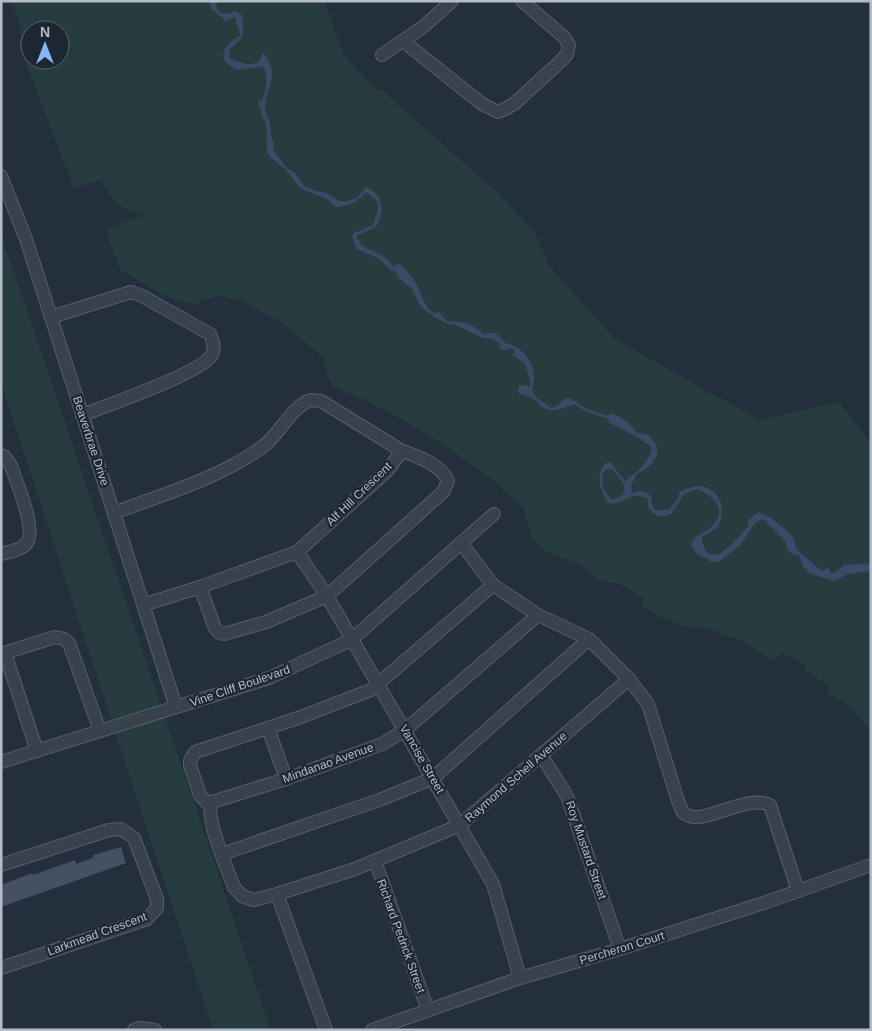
<svg xmlns="http://www.w3.org/2000/svg" width="872" height="1031" font-family="Helvetica,sans-serif">
<style>
.green{fill:#263c3f;fill-rule:evenodd}
.water{fill:#394c67;fill-rule:evenodd}
.building{fill:#455162}
.lines{fill:none;stroke-linecap:round;stroke-linejoin:round}
.minor-casing{stroke:#565f6c;stroke-width:14}
.minor{stroke:#38414e;stroke-width:12}
.labels{text-anchor:middle;stroke-width:4.5;stroke-linejoin:round;paint-order:stroke}
.street-label{font-size:12px;fill:#b4bcc9;stroke:#1d2633}
</style>
<rect width="100%" height="100%" fill="#242f3e"/>
<g class="green">
<path d="M11,1H325L343,54L375,88L383,91L497,192L535,232L549,266L615,339L759,420L839,402L871,444V729L868,728L846,703L827,693L831,688L806,670L805,664L783,653L774,661L736,638L724,636L714,630L685,626L660,617L642,606L644,598L619,583L608,582L598,579L579,564L544,551L532,537L524,509L493,480L435,439L395,415L333,386L328,377L323,357L281,322L240,300L221,296L209,298L195,304L179,301L163,295L121,270L107,236L109,229L144,214C120,212 112,199 101,180L74,188L19,45C25,30 16,15 11,1ZM30,30H60V60H30Z"/>
<path d="M1,234L271,1030H213L1,383Z"/>
</g>
<path class="water" d="M218,1L216,6C220,16 227,15 235,11L242,15C244,35 246,37 229,49L230,59C241,62 248,67 259,62L262,54L264,53C279,77 269,81 265,105C264,111 269,119 270,124C271,132 270,136 274,143L273,150L288,169L295,173L303,185L315,191L327,193L337,200L344,202L357,198L366,187C384,195 385,211 376,227L356,236L362,246L383,256L388,260L394,268L395,265L400,264C405,270 412,276 416,283C423,294 423,308 436,314L438,311L447,321L466,323L478,329L484,335L490,333H496L505,343C520,345 534,361 534,377C534,382 531,388 533,393C537,401 546,402 551,408L557,406L565,398C576,399 575,403 584,407C591,411 601,414 608,416L610,413C622,417 628,422 636,432L650,436L657,447V455L650,466L637,474L631,485L633,494C644,487 653,493 652,506L656,511L669,509L679,497V492C685,490 694,485 702,486C722,491 726,510 718,527L702,537C701,542 705,551 709,554L718,555C730,546 740,537 749,525L748,520L759,512L769,517L789,532L792,536L797,550L822,571L828,568L832,574L845,565L871,563V571L848,574L834,581C817,574 804,578 800,556L792,554L787,549L786,542L763,519L755,523L741,544L719,562H712L696,553L691,545C694,534 704,534 711,527C729,510 714,496 697,489L684,494L672,513L668,516H657L653,513L649,509L647,498C628,490 626,505 608,503C600,490 595,474 606,463L610,462L625,481L627,480C637,471 650,462 652,447L639,438L610,423L608,419L585,411L574,404C563,408 553,414 542,407C539,405 537,401 533,399C528,396 523,396 518,392L519,386L525,385L530,387L531,384L525,364L512,355L514,352V349L510,348C506,351 504,351 499,349L500,344L493,339L483,338L456,325L448,324L438,319L425,310L419,304L412,289L398,277L396,272L389,269L380,259L357,249L352,237L354,232L360,231L373,225L379,207L376,200L366,192C357,203 349,206 335,207L329,200L300,188L286,170L270,157L267,152V134L265,121L261,113V108L258,106L259,99L261,102C266,93 270,73 262,66L238,70C235,69 230,67 228,64C216,53 230,41 240,36C240,30 236,25 236,18L233,17L226,21L211,8L209,1ZM612,469L623,483L625,490L622,496L612,500L603,488L602,474L605,470Z"/>
<path class="building" d="M121,847L126,863L1,907V885L32,873L33,875L75,860L76,864L93,858V855Z"/>
<g class="lines">
<g class="minor-casing">
<g id="minor">
<path d="M403,41L482,104L498,112L507,108L515,103L562,60L567,54L569,45L564,37L522,1"/>
<path d="M382,55L423,27L452,1"/>
<path d="M1,176L26,239L176,707"/>
<path d="M51,317L131,292L142,296L210,334C213,342 216,349 211,356C200,373 106,406 82,415"/>
<path d="M1,455L5,457L11,466C16,481 38,531 26,544C21,550 9,552 1,554"/>
<path d="M114,513C164,494 217,479 261,448C280,435 289,409 310,400L321,401L402,451C417,456 442,465 448,481L443,492L327,596L266,622L224,634L219,633L215,628L200,587"/>
<path d="M461,543L493,585L538,615L589,639L629,679L648,704L678,801C680,804 681,810 683,812C699,830 744,793 770,805L798,891"/>
<path d="M297,552L327,596L493,884L520,978"/>
<path d="M143,605L200,587L297,552L387,471L402,451"/>
<path d="M538,615L405,730L382,744L286,779L212,802C204,818 228,870 234,887L242,896L254,900L277,894L355,869L460,825L629,679"/>
<path d="M5,653L37,751"/>
<path d="M1,654L55,637L64,639L69,643L100,731"/>
<path d="M268,728L286,779"/>
<path d="M541,755L567,796L620,949"/>
<path d="M1,762L269,678L351,640L494,514"/>
<path d="M210,806L200,795L190,765V761L195,752L298,718L371,690L493,585"/>
<path d="M222,854L382,799L433,778L589,639"/>
<path d="M375,861L428,1010"/>
<path d="M1,865L109,830L121,829L134,838L157,899V908L147,919L1,968"/>
<path d="M277,894L326,1030"/>
<path d="M134,1030L140,1028L155,1030"/>
<path d="M372,1030L520,978L620,949L764,903L871,865"/>
</g>
</g>
<use href="#minor" class="minor"/>
</g>
<g class="labels">
<g class="street-label">
<text transform="translate(91 441) rotate(72)" y="4">Beaverbrae Drive</text>
<text transform="translate(359 494) rotate(-44)" y="4">Alf Hill Crescent</text>
<text transform="translate(240 686) rotate(-19)" y="4">Vine Cliff Boulevard</text>
<text transform="translate(422 759) rotate(60)" y="4">Vancise Street</text>
<text transform="translate(328 763) rotate(-20)" y="4">Mindanao Avenue</text>
<text transform="translate(516 777) rotate(-41)" y="4">Raymond Schell Avenue</text>
<text transform="translate(586 850) rotate(71)" y="4">Roy Mustard Street</text>
<text transform="translate(97 934) rotate(-20)" y="4">Larkmead Crescent</text>
<text transform="translate(401 936) rotate(70)" y="4">Richard Pedrick Street</text>
<text transform="translate(622 948) rotate(-17)" y="4">Percheron Court</text>
</g>
</g>
<rect width="872" height="1031" fill="none" stroke="#b4bcc9" stroke-width="5"/>
<g transform="translate(45 45)"><circle r="24" fill="#1d2633" stroke="#59626f"/>
<path d="M0-4L9 19L0 12L-9 19Z" fill="#8ab4f8"/>
<text y="-8" font-size="14" font-weight="bold" text-anchor="middle" fill="#b4bcc9">N</text>
</g>
</svg>
